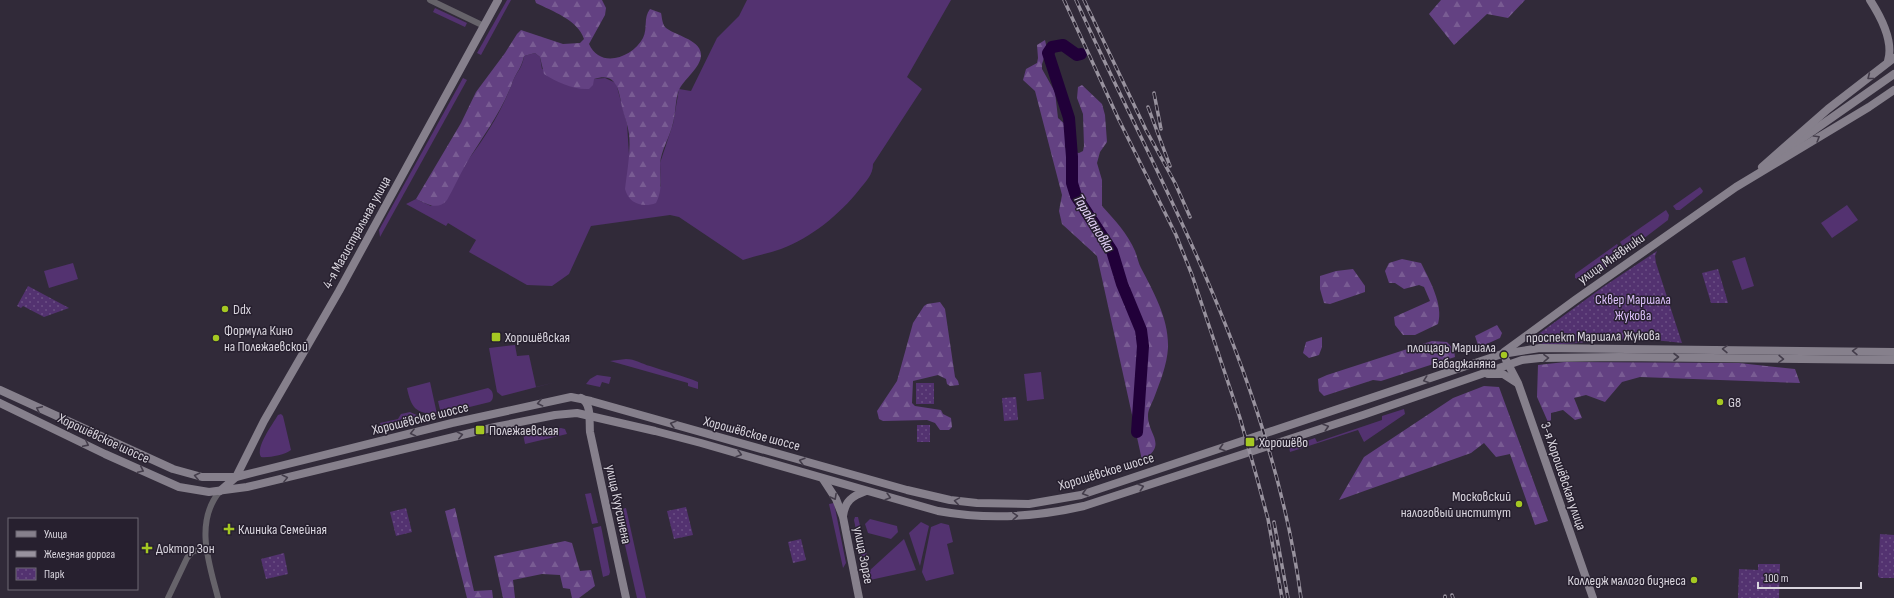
<svg xmlns="http://www.w3.org/2000/svg" width="1894" height="598" font-family="'Sofia Sans Condensed',sans-serif">
<style>
.grass{fill:#533270}
.forest{fill:url(#forest-firs)}
.park{fill:url(#park-dots)}
.lines{fill:none;stroke-linecap:round;stroke-linejoin:round}
.river{stroke:#210039;stroke-width:12}
.street{stroke:#66636a;stroke-width:6}
.secondary{stroke:#86808c;stroke-width:8}
.rail-casing{stroke:#98929e;stroke-width:3.5}
.rail{stroke:#27202f;stroke-width:2;stroke-dasharray:6;stroke-linecap:butt}
.oneway{stroke:#443d4b}
.poi-dot{fill:#a5c822;stroke:#27202f;stroke-width:1.5}
.labels{text-anchor:middle;stroke-width:3;stroke-linejoin:round;paint-order:stroke}
.street-label{font-size:14px;fill:#d9d5de;stroke:#27202f}
.park-label{font-size:14px;fill:#d9bef7;stroke:#27202f}
.poi-label{font-size:14px;fill:#d9d5de;stroke:#27202f;text-anchor:start}
.water-label{font-size:15px;font-style:italic;fill:#e4d2f8;stroke:#27202f}
</style>
<defs>
<pattern id="forest-firs" width="22" height="20" patternUnits="userSpaceOnUse"><rect width="22" height="20" fill="#634182"/><path d="M5 1l3.5 6h-7zM16 11l3.5 6h-7z" fill="#795c93"/></pattern>
<pattern id="park-dots" width="8" height="8" patternUnits="userSpaceOnUse"><rect width="8" height="8" fill="#533270"/><path d="M2 2h.1M6 6h.1" fill="none" stroke="#6b4f84" stroke-width="1.8" stroke-linecap="round"/></pattern>
</defs>
<rect width="100%" height="100%" fill="#312a39"/>
<g class="grass">
<path d="M507,0H511L481,55L477,53Z"/>
<path d="M747,0H951L907,77L922,89L873,164C873,175 866,181 859,190C840,214 811,238 781,249C769,253 756,256 743,260L679,217L670,215L591,226L569,274L552,286L527,285L469,252L476,240L448,223L446,226L406,204L416,199L431,206C463,168 496,128 513,81C517,71 522,69 524,56L535,53L540,57L542,69L594,79L605,78L616,83L627,124L629,154L661,187L660,163L673,124L679,89L691,91L717,38L739,16Z"/>
<path d="M435,8L467,23L465,27L433,12Z"/>
<path d="M463,78L467,80L380,237L379,230Z"/>
<path d="M1700,187L1703,191L1702,193L1680,210H1676L1673,206Z"/>
<path d="M1847,205L1858,220L1832,238L1821,223Z"/>
<path d="M1666,210L1669,215L1668,220L1626,252L1620,242Z"/>
<path d="M1617,244L1624,254C1613,262 1589,286 1575,278V274Z"/>
<path d="M1745,257L1754,286L1742,290L1732,261Z"/>
<path d="M73,263L78,279L49,288L44,271Z"/>
<path d="M515,345L517,356L529,355L536,387L556,382L502,396L497,392L489,348Z"/>
<path d="M626,359C635,359 642,364 650,366C666,372 682,375 698,382V389L688,386V383L610,361Z"/>
<path d="M1041,372L1044,399L1027,401L1024,374Z"/>
<path d="M597,375L611,377L609,384L602,382L600,387L586,384L590,379Z"/>
<path d="M430,382L437,414C415,414 411,407 407,388Z"/>
<path d="M488,388C493,390 494,396 492,400L490,402L441,414L438,401Z"/>
<path d="M1404,409L1405,414L1364,442L1358,430L1290,452L1289,447L1315,438L1317,442L1382,420V416Z"/>
<path d="M410,412L421,417L381,426L380,423L398,419L401,414Z"/>
<path d="M281,414L283,416L291,450C285,455 268,458 261,457C255,447 273,424 278,415Z"/>
<path d="M561,428L565,429L567,434L525,444L523,434Z"/>
<path d="M591,493L598,523L592,524L585,494Z"/>
<path d="M834,503L846,563L843,568L829,504Z"/>
<path d="M626,508L646,598H637L617,510Z"/>
<path d="M855,517H858L868,560L863,565L854,520Z"/>
<path d="M870,519L897,526L898,532L891,539L868,533L865,524Z"/>
<path d="M921,522L929,526L920,566L909,533Z"/>
<path d="M941,523L949,525L953,542L947,544L954,574L926,581L922,572L931,527Z"/>
<path d="M601,526L610,572L609,575L603,577L593,528Z"/>
<path d="M904,539L916,570L870,580L869,571Z"/>
</g>
<g class="forest">
<path d="M535,0H602L606,8L605,15L589,44C600,69 632,58 643,38C648,28 643,18 650,9L661,13C662,17 662,23 665,27C673,35 700,39 701,54C702,67 683,80 679,90C675,100 676,112 673,123C670,137 661,150 660,164C660,178 663,189 656,203C643,208 629,204 625,189C627,171 631,152 629,134C628,125 624,116 622,107C619,91 617,71 594,79L593,85L589,89C574,90 556,82 544,74L540,57L535,53L524,56C521,69 517,71 513,81C502,112 482,137 466,164C459,176 454,188 447,200C438,211 427,204 416,199L461,123L476,92L505,53L517,34L521,30L563,44L580,43L584,39C578,20 552,11 536,3Z"/>
<path d="M1441,0H1525L1508,18L1487,14L1454,45L1429,14Z"/>
<path d="M1045,40L1047,49L1042,64V69L1055,92L1058,118L1066,125L1065,147L1068,151L1079,153L1083,151L1084,146L1083,114L1077,98L1078,87L1082,85L1102,104L1105,115L1107,142L1100,152L1097,163L1102,180V206C1114,219 1128,234 1135,251C1137,256 1138,262 1141,268C1154,293 1169,319 1168,348C1167,365 1160,382 1154,398C1152,403 1148,410 1148,415C1147,434 1169,445 1142,460L1097,256L1062,224L1059,211L1062,195L1035,91L1023,80L1026,69L1037,63L1038,58L1037,45Z"/>
<path d="M1402,259L1421,263C1429,279 1444,305 1438,324L1415,335H1403L1395,325L1394,317L1430,301L1424,287L1419,285L1404,289L1395,283H1389L1385,271L1389,263Z"/>
<path d="M1353,269L1365,286V292L1330,304L1324,303L1320,289V276L1336,271Z"/>
<path d="M940,302L945,309L955,377L958,381L959,385L950,386L947,384L946,379L938,375L913,381L912,403L915,406L941,410L943,414L951,418L952,427L949,430H940L935,423L927,420L883,421L879,419L877,411L897,381L913,323L924,306L927,304Z"/>
<path d="M1497,325L1502,333L1500,338L1480,347L1478,345L1475,336Z"/>
<path d="M1322,337V347L1319,355L1309,358L1303,353L1306,342Z"/>
<path d="M1432,341L1447,342L1454,350L1455,357L1381,381L1373,380L1324,396L1319,391L1318,379L1327,375Z"/>
<path d="M1565,362L1739,363L1795,369L1800,383L1640,377L1622,382L1605,402L1586,395L1574,398L1582,418L1575,420L1563,410L1551,413V420L1548,422L1537,397L1538,365Z"/>
<path d="M1484,386L1499,387L1548,521L1535,525L1510,454L1496,457L1484,443L1471,453L1339,500L1364,457L1453,398Z"/>
<path d="M455,508L474,591L492,590L493,598H467L445,511Z"/>
<path d="M565,541L572,543L580,571L591,570L595,586L579,598H572L570,589L563,588L560,575L542,574L513,580L515,598H503L494,556Z"/>
</g>
<g class="park">
<path d="M1657,251L1655,256L1656,263L1682,343C1658,340 1631,338 1607,340C1588,342 1550,347 1533,342V338L1603,287Z"/>
<path d="M1718,269L1728,303H1711L1702,273Z"/>
<path d="M28,286L69,308L44,317L23,306L21,308L17,306Z"/>
<rect x="916" y="383" width="18" height="21"/>
<path d="M1016,397L1018,420L1004,421L1002,398Z"/>
<rect x="917" y="425" width="13" height="17"/>
<path d="M686,507L693,535L674,539L667,511Z"/>
<path d="M406,508L412,532L396,536L390,512Z"/>
<path d="M1880,534L1894,535V578H1880L1878,576Z"/>
<path d="M801,539L806,560L793,563L788,542Z"/>
<path d="M284,553L288,574L266,579L261,559Z"/>
<path d="M1758,564H1780L1779,598H1738L1739,569L1758,570Z"/>
</g>
<g class="lines">
<path class="river" d="M1081,54L1077,55L1063,45L1052,47L1048,53L1069,118L1072,157V183L1076,196L1112,251L1122,284L1141,330L1143,346L1137,432"/>
<g class="street">
<path d="M430,0L484,26"/>
<path d="M168,598L187,558L192,552L206,547"/>
<path d="M218,598C209,563 194,522 220,491"/>
</g>
<g class="secondary">
<path d="M1870,0C1881,17 1894,41 1888,61"/>
<path d="M1780,154L1894,74"/>
<path d="M1762,167L1828,109L1894,58"/>
<path d="M1504,352L1575,300L1736,187L1869,107L1894,90"/>
<path d="M1506,360L1518,383L1593,598"/>
<path d="M1488,374H1503L1517,383"/>
<path d="M0,390L173,469L202,477H236L452,423L571,397L591,401L907,490L950,500L977,503L1029,504L1081,495L1502,354L1540,348L1894,352"/>
<path d="M581,398C592,403 589,422 590,432L626,598"/>
<path d="M0,403L105,454L179,487L209,492L247,487L495,427L555,415L577,413L655,431L701,443L938,511C987,520 1036,517 1084,506L1363,415L1522,360L1540,358L1619,357L1894,360"/>
<path d="M823,479L836,499L843,517L859,598"/>
<path d="M220,491L236,477L264,421L339,291L498,0"/>
<path d="M843,516C845,501 852,496 866,491"/>
</g>
<g class="rail-casing">
<g id="rail">
<path d="M1064,0L1118,118L1176,235L1192,275L1240,418L1257,478L1268,519L1282,598"/>
<path d="M1076,0C1111,78 1150,153 1185,230C1238,346 1284,471 1301,598"/>
<path d="M1084,0L1146,130L1175,183L1190,217"/>
<path d="M1154,93L1161,129"/>
<path d="M1148,107L1170,166"/>
<path d="M1274,522L1288,598"/>
<path d="M1452,595L1453,598"/>
<path d="M1445,596V598"/>
</g>
</g>
<use href="#rail" class="rail"/>
</g>
<defs><path id="oneway-chevron" d="M-2-3.5L2.5 0L-2 3.5" fill="none" stroke-width="1.6" stroke-linecap="round" stroke-linejoin="round"/></defs>
<g class="oneway">
<use href="#oneway-chevron" transform="translate(1870 77) rotate(142)"/>
<use href="#oneway-chevron" transform="translate(1817 138) rotate(-31)"/>
<use href="#oneway-chevron" transform="translate(1725 349) rotate(-179)"/>
<use href="#oneway-chevron" transform="translate(1855 351) rotate(-179)"/>
<use href="#oneway-chevron" transform="translate(1676 357)"/>
<use href="#oneway-chevron" transform="translate(1546 358) rotate(-1)"/>
<use href="#oneway-chevron" transform="translate(1781 359) rotate(2)"/>
<use href="#oneway-chevron" transform="translate(1426 380) rotate(161)"/>
<use href="#oneway-chevron" transform="translate(540 403) rotate(167)"/>
<use href="#oneway-chevron" transform="translate(39 409) rotate(-155)"/>
<use href="#oneway-chevron" transform="translate(673 424) rotate(-164)"/>
<use href="#oneway-chevron" transform="translate(1326 427) rotate(-18)"/>
<use href="#oneway-chevron" transform="translate(413 433) rotate(166)"/>
<use href="#oneway-chevron" transform="translate(460 435) rotate(-13)"/>
<use href="#oneway-chevron" transform="translate(86 444) rotate(26)"/>
<use href="#oneway-chevron" transform="translate(1222 448) rotate(162)"/>
<use href="#oneway-chevron" transform="translate(739 454) rotate(16)"/>
<use href="#oneway-chevron" transform="translate(802 461) rotate(-164)"/>
<use href="#oneway-chevron" transform="translate(141 470) rotate(25)"/>
<use href="#oneway-chevron" transform="translate(197 476) rotate(-168)"/>
<use href="#oneway-chevron" transform="translate(285 478) rotate(-14)"/>
<use href="#oneway-chevron" transform="translate(1141 487) rotate(-18)"/>
<use href="#oneway-chevron" transform="translate(1085 493) rotate(163)"/>
<use href="#oneway-chevron" transform="translate(834 497) rotate(61)"/>
<use href="#oneway-chevron" transform="translate(888 497) rotate(16)"/>
<use href="#oneway-chevron" transform="translate(957 501) rotate(-171)"/>
<use href="#oneway-chevron" transform="translate(1015 516) rotate(-3)"/>
</g>
<g class="poi-dot">
<circle cx="225" cy="309" r="4"/>
<rect x="491" y="332" width="10" height="10" rx="2"/>
<circle cx="216" cy="338" r="4"/>
<circle cx="1504" cy="355" r="4"/>
<circle cx="1720" cy="402" r="4"/>
<rect x="475" y="425" width="10" height="10" rx="2"/>
<rect x="1245" y="437" width="10" height="10" rx="2"/>
<circle cx="1519" cy="504" r="4"/>
<path d="M227 523h4v4h4v4h-4v4h-4v-4h-4v-4h4z"/>
<path d="M145 542h4v4h4v4h-4v4h-4v-4h-4v-4h4z"/>
<circle cx="1694" cy="580" r="4"/>
</g>
<g class="labels">
<g class="street-label">
<text transform="translate(356 232) rotate(-61)" y="5">4-я Магистральная улица</text>
<text transform="translate(1611 258) rotate(-35)" y="5">улица Мнёвники</text>
<text transform="translate(1593 336) rotate(-1)" y="5">проспект Маршала Жукова</text>
<text transform="translate(420 418) rotate(-14)" y="5">Хорошёвское шоссе</text>
<text transform="translate(752 433) rotate(15)" y="5">Хорошёвское шоссе</text>
<text transform="translate(104 438) rotate(25)" y="5">Хорошёвское шоссе</text>
<text transform="translate(1106 471) rotate(-17)" y="5">Хорошёвское шоссе</text>
<text transform="translate(1564 476) rotate(71)" y="5">3-я Хорошёвская улица</text>
<text transform="translate(619 504) rotate(78)" y="5">улица Куусинена</text>
<text transform="translate(864 555) rotate(79)" y="5">улица Зорге</text>
</g>
<g class="park-label">
<text x="1633" y="304">Сквер Маршала<tspan x="1633" dy="16">Жукова</tspan></text>
</g>
<g class="poi-label">
<text x="233" y="314">Ddx</text>
<text x="224" y="335">Формула Кино<tspan x="224" dy="16">на Полежаевской</tspan></text>
<text x="505" y="342">Хорошёвская</text>
<text x="1496" y="352" text-anchor="end">площадь Маршала<tspan x="1496" dy="16">Бабаджаняна</tspan></text>
<text x="1728" y="407">G8</text>
<text x="489" y="435">Полежаевская</text>
<text x="1259" y="447">Хорошёво</text>
<text x="1511" y="501" text-anchor="end">Московский<tspan x="1511" dy="16">налоговый институт</tspan></text>
<text x="238" y="534">Клиника Семейная</text>
<text x="156" y="553">Доктор Зон</text>
<text x="1686" y="585" text-anchor="end">Колледж малого бизнеса</text>
</g>
<g class="water-label">
<text transform="translate(1094 223) rotate(59)" y="5">Таракановка</text>
</g>
</g>
<rect x="8" y="518" width="130" height="72" fill="#27202f" stroke="#6e6875"/>
<rect x="16" y="531" width="20" height="6" fill="#86808c" stroke="#6e6875"/>
<text x="44" y="538" font-size="12" fill="#d9d5de">Улица</text>
<rect x="16" y="551" width="20" height="6" fill="#98929e" stroke="#6e6875"/>
<text x="44" y="558" font-size="12" fill="#d9d5de">Железная дорога</text>
<rect x="16" y="568" width="20" height="12" fill="url(#park-dots)" stroke="#6e6875"/>
<text x="44" y="578" font-size="12" fill="#d9d5de">Парк</text>
<path d="M1758 582v6h103v-6" fill="none" stroke="#d9d5de" stroke-width="2"/>
<text x="1764" y="582" font-size="12" fill="#d9d5de" stroke="#27202f" stroke-width="3" paint-order="stroke">100 m</text>
</svg>
